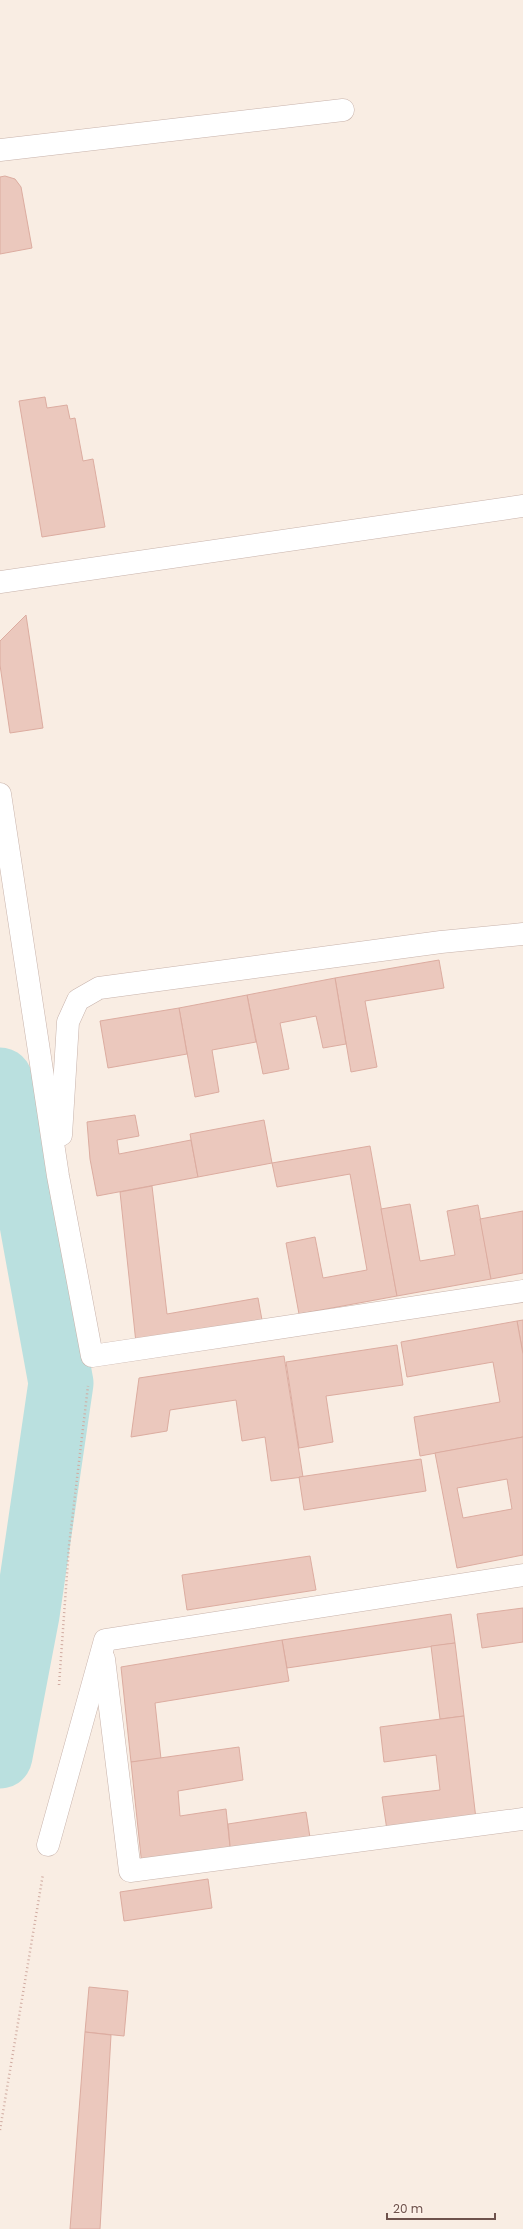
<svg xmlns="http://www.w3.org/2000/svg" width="523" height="2229" font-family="Poppins,sans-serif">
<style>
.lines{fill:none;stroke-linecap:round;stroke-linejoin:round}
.river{stroke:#bae0df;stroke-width:65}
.building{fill:#ebc8bd;stroke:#dcaca0;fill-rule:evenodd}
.minor-casing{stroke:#c8b3ab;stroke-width:23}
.path{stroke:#d0aba1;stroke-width:2.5;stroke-dasharray:1 3;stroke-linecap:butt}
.minor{stroke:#fff;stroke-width:22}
</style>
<rect width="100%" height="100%" fill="#f9ede3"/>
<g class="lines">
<path class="river" d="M0,1080L32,1224L61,1383L27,1615L0,1756"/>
</g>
<g class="building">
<path d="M5,176L15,179L21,187L32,248L0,254V177Z"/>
<path d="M45,397L47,408L67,405L70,419L75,418L83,461L93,459L105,527L42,537L19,401Z"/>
<path d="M26,615L43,728L10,733L0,665V641Z"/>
<path d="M439,960L444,988L365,1001L377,1067L351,1072L335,978Z"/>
<path d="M335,978L346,1044L323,1048L316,1016L280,1023L289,1069L263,1074L247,995Z"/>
<path d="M247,995L256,1042L212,1050L219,1092L195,1097L179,1008Z"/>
<path d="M179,1008L187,1054L108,1068L100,1021Z"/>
<path d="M135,1115L139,1136L117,1140L119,1154L191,1140L198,1177L97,1196L90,1159L87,1122Z"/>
<path d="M264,1120L272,1163L198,1177L190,1134Z"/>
<path d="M370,1146L397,1296L299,1314L286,1243L315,1237L323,1278L367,1270L350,1174L277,1187L272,1163Z"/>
<path d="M152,1186L167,1314L258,1298L262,1320L136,1343L120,1192Z"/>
<path d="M410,1204L420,1261L455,1255L447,1211L478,1205L491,1279L397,1296L381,1209Z"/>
<path d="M523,1211V1273L491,1279L480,1219Z"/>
<path d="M523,1320V1354L517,1321Z"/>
<path d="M517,1321L523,1354V1437L420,1456L414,1417L500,1402L493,1362L407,1377L401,1342Z"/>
<path d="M397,1345L403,1385L326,1396L333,1442L299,1448L286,1362Z"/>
<path d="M284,1356L303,1477L271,1481L265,1437L242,1441L236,1400L170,1410L167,1431L131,1437L139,1378Z"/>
<path d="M523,1437V1555L457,1568L435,1453ZM507,1479L512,1509L463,1518L457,1488Z"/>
<path d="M421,1459L426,1491L304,1510L299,1477Z"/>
<path d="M310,1556L316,1590L187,1610L182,1575Z"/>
<path d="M523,1608V1642L482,1648L477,1614Z"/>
<path d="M451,1614L455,1643L287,1668L282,1640Z"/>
<path d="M282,1640L289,1681L155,1703L161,1759L131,1762L121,1667Z"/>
<path d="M455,1643L464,1716L440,1719L431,1646Z"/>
<path d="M464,1716L476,1819L387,1830L382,1797L440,1790L436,1755L384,1762L380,1727Z"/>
<path d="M239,1747L243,1780L178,1791L180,1816L226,1809L231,1856L142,1866L131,1762Z"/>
<path d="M306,1812L311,1844L231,1856L228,1824Z"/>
<path d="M208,1879L212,1908L124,1921L120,1892Z"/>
<path d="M89,1987L128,1991L124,2036L85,2032Z"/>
<path d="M85,2032L111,2035L100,2229H70Z"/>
</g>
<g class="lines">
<g class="minor-casing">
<g id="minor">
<path d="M0,150L343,110"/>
<path d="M0,582L523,506"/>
<path d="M0,794L58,1176L92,1356L523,1291"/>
<path d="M61,1135L68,1022L78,1000L99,988L441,942L523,934"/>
<path d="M104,1659L130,1871L523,1819"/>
<path d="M48,1845L105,1640L523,1575"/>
</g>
</g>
<g class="path">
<path d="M59,1685L69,1546L88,1386"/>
<path d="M0,2130L43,1874"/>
</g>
<use href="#minor" class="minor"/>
</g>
<path d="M387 2213v6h108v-6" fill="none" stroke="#6e524c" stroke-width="2"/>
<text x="393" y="2213" font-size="12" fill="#6e524c" stroke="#fdf1e8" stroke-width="3" paint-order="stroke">20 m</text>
</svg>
